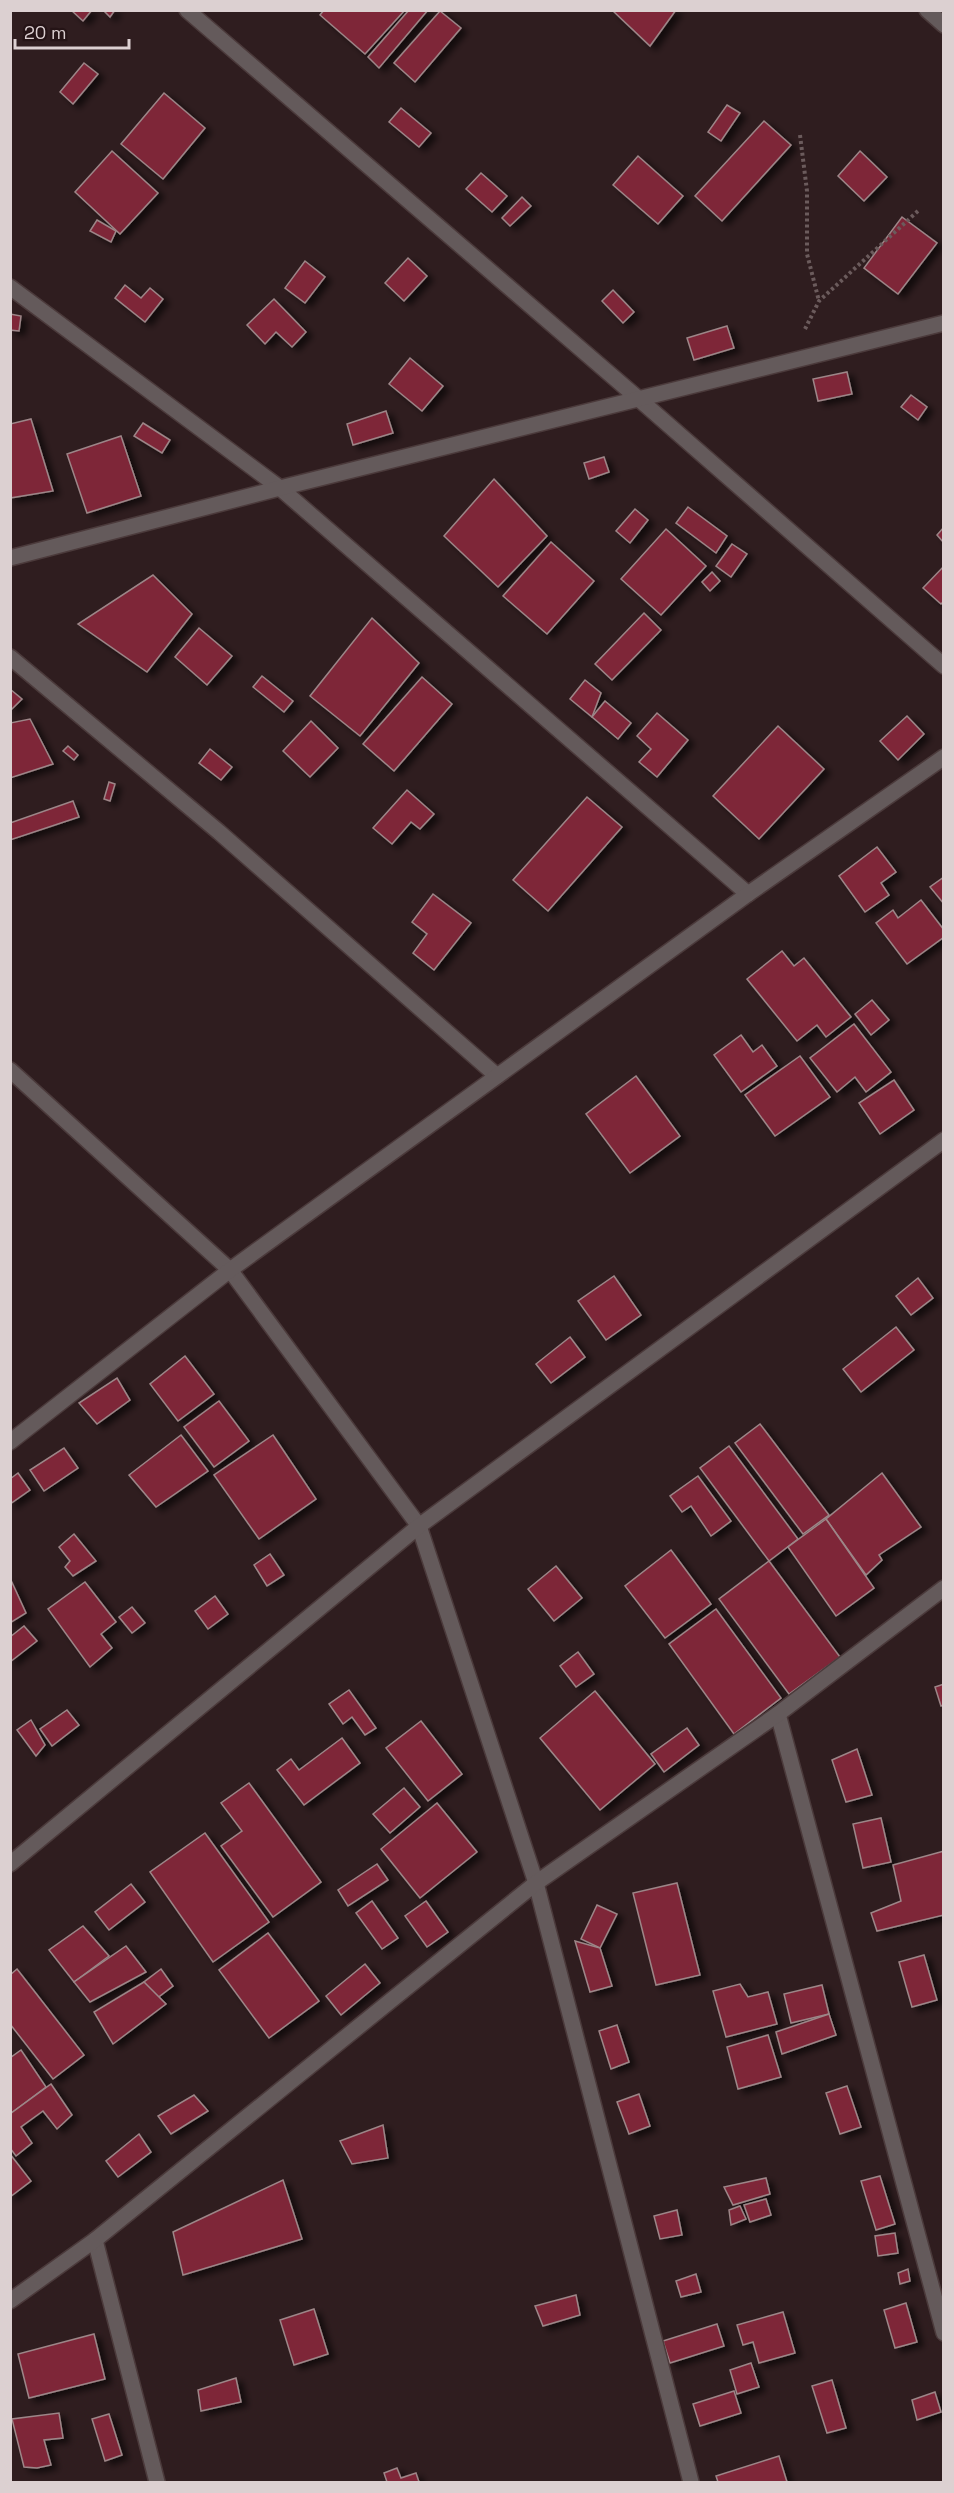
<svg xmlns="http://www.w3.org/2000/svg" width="954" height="2493" font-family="'Space Grotesk',sans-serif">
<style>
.building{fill:#7e2639;stroke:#9d8688;stroke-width:1.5;filter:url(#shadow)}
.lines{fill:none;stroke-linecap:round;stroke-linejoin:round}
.minor-casing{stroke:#4b3a3b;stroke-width:18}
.tertiary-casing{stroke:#4b3a3b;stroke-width:18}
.path{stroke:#6b5b5c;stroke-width:4;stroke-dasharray:3 3;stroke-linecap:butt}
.minor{stroke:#645a5b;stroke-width:15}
.tertiary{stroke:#645a5b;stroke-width:15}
</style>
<defs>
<filter id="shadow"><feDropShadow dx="6" dy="4" stdDeviation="3" flood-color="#0009"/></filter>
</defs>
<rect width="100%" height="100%" fill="#2f1d1f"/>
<g class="building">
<path d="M71,10H92L83,21Z"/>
<path d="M103,10H115L110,17Z"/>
<path d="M324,10H405L365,54L320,15Z"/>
<path d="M409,10H428L379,68L368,57Z"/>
<path d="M612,10H676L650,46Z"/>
<path d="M440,11L461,28L415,82L394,63Z"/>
<path d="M84,63L98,74L73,104L60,92Z"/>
<path d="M164,93L205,128L163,179L121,144Z"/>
<path d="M727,105L740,113L721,141L708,132Z"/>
<path d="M401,108L431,133L419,147L389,122Z"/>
<path d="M764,121L791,145L722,221L695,196Z"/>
<path d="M112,151L158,193L120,234L75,192Z"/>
<path d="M860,151L887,177L864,201L838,176Z"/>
<path d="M638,156L683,196L658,224L613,185Z"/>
<path d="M481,173L507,196L492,212L466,189Z"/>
<path d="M522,197L531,206L510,226L502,218Z"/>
<path d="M902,217L937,243L898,294L864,268Z"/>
<path d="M97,220L116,231L111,242L90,231Z"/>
<path d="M408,258L427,276L404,301L385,283Z"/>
<path d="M305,261L325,277L305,303L285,288Z"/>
<path d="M125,285L141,298L150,288L163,299L145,322L115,298Z"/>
<path d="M613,290L634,312L623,323L602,301Z"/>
<path d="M274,299L306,332L292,347L276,332L265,344L247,325Z"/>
<path d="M10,314L21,316L19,331L10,330Z"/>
<path d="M727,326L734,348L694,360L687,338Z"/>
<path d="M410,358L443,386L422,411L389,384Z"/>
<path d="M847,372L852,394L818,401L813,379Z"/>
<path d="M911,395L927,407L918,420L901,407Z"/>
<path d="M386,411L393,433L353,445L347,424Z"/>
<path d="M31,419L53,491L10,498V424Z"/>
<path d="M143,423L170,440L162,453L134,436Z"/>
<path d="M121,436L141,496L87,513L67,454Z"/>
<path d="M604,457L609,472L589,479L584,463Z"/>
<path d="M494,479L547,536L498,587L444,536Z"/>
<path d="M688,507L727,536L716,553L676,523Z"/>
<path d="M635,509L648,520L630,543L616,531Z"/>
<path d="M944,527V543L937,535Z"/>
<path d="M666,529L706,566L661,615L621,579Z"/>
<path d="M551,542L594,581L547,634L503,596Z"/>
<path d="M732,544L747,554L731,577L716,566Z"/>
<path d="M944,566V601L941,604L923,588Z"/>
<path d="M712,572L720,581L710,591L702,582Z"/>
<path d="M153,575L192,614L147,672L78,624Z"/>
<path d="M644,613L661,630L612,680L595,664Z"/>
<path d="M372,618L419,663L360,736L310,696Z"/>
<path d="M199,628L232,656L207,685L175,657Z"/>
<path d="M262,676L293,701L284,712L253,687Z"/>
<path d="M422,677L452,704L394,771L363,744Z"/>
<path d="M585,680L601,693L592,717L570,699Z"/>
<path d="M10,689L22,699L10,711Z"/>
<path d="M605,701L631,723L618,739L592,717Z"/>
<path d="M657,713L688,740L657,777L639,762L651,749L637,736Z"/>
<path d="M907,716L924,734L898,760L880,741Z"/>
<path d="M30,719L53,764L10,778V723Z"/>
<path d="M311,721L338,748L310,777L283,751Z"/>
<path d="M778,726L824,769L759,839L713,796Z"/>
<path d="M68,746L78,755L74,760L63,751Z"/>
<path d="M210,749L232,767L221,780L199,763Z"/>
<path d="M109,782L115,784L110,801L104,799Z"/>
<path d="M407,790L434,814L420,829L411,822L392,844L373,828Z"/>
<path d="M587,797L622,827L548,911L513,880Z"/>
<path d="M73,801L79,817L10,840V823Z"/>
<path d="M877,847L896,872L881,883L889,895L865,912L839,876Z"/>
<path d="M944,877V904L930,887Z"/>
<path d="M433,894L471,923L434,970L413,953L427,934L412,922Z"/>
<path d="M921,900L944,930V937L907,964L876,923L893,910L898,918Z"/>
<path d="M782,951L794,966L804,958L851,1017L826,1037L817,1025L797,1041L747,979Z"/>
<path d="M872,1000L889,1020L871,1035L855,1014Z"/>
<path d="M854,1024L891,1072L866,1092L855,1077L837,1092L810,1058Z"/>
<path d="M741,1035L753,1052L762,1045L777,1066L741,1092L714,1055Z"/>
<path d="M800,1056L830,1097L775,1136L745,1095Z"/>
<path d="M636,1076L680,1136L630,1173L586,1114Z"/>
<path d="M894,1080L914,1110L880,1134L859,1103Z"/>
<path d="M614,1276L641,1315L606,1340L578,1301Z"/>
<path d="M918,1278L933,1298L911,1315L896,1296Z"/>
<path d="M896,1327L914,1350L861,1392L843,1369Z"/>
<path d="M570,1337L585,1357L551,1383L536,1364Z"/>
<path d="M185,1356L214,1394L178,1421L150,1384Z"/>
<path d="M117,1378L130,1400L97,1424L79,1403Z"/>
<path d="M219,1401L249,1441L214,1467L184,1427Z"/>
<path d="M760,1424L829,1515L803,1534L735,1443Z"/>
<path d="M181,1435L208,1471L156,1507L129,1475Z"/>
<path d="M273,1435L316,1499L259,1539L214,1475Z"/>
<path d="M729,1446L798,1539L769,1561L700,1468Z"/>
<path d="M64,1448L78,1468L44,1491L30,1470Z"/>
<path d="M18,1473L30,1490L10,1504V1479Z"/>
<path d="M882,1473L921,1527L879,1555L882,1560L866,1575L826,1519Z"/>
<path d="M698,1476L731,1521L711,1536L691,1506L682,1512L670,1496Z"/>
<path d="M826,1519L874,1588L836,1616L788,1547Z"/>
<path d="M74,1534L96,1561L73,1576L65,1567L70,1561L59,1547Z"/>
<path d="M671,1550L711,1604L665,1638L625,1586Z"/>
<path d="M270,1554L284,1575L267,1586L254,1565Z"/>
<path d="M769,1561L840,1657L789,1694L719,1599Z"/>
<path d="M556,1566L582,1598L554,1621L528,1589Z"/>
<path d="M10,1578L26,1613L10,1623Z"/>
<path d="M85,1582L116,1622L101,1634L112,1648L90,1667L48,1609Z"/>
<path d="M215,1596L228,1614L208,1629L195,1611Z"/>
<path d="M132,1607L145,1623L132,1633L119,1617Z"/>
<path d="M716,1609L781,1698L734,1734L669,1644Z"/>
<path d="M24,1626L37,1641L10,1662V1637Z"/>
<path d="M578,1652L594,1674L576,1687L560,1666Z"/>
<path d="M944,1684V1705L941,1706L935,1687Z"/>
<path d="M349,1690L376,1728L365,1735L352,1717L343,1724L329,1704Z"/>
<path d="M595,1691L655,1764L600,1810L540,1738Z"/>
<path d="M67,1710L79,1725L52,1746L40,1729Z"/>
<path d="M31,1720L45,1745L36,1756L17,1730Z"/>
<path d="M421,1721L462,1774L428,1801L386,1748Z"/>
<path d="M687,1728L699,1745L664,1772L651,1754Z"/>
<path d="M342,1738L360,1763L304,1805L277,1770L291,1759L299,1770Z"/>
<path d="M857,1749L872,1795L846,1802L832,1760Z"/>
<path d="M249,1783L321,1882L273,1917L221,1846L242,1831L221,1803Z"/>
<path d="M404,1788L420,1807L390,1833L373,1814Z"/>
<path d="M437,1803L477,1852L420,1898L381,1849Z"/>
<path d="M881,1818L891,1862L863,1868L853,1824Z"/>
<path d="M205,1833L269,1922L213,1962L150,1872Z"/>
<path d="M944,1851V1915L877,1931L871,1913L901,1901L893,1865Z"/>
<path d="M377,1864L388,1880L348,1906L338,1890Z"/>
<path d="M677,1883L700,1975L656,1985L633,1893Z"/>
<path d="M131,1884L145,1902L109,1930L95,1912Z"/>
<path d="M372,1901L398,1938L382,1949L356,1913Z"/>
<path d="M426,1901L448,1932L427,1947L405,1916Z"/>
<path d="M597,1905L617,1914L600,1948L581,1939Z"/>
<path d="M83,1926L109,1956L74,1982L49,1950Z"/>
<path d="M268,1933L319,2001L269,2038L219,1970Z"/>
<path d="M575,1941L600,1948L612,1986L590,1992Z"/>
<path d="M126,1946L146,1972L90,2002L74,1982Z"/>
<path d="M924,1955L937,2000L912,2007L899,1962Z"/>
<path d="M365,1964L380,1983L341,2015L326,1996Z"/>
<path d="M17,1969L84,2055L53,2079L10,2024V1975Z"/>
<path d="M161,1969L173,1986L156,1999L144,1982Z"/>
<path d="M144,1982L166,2004L113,2044L94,2012Z"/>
<path d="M740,1984L748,1997L768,1992L777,2024L726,2037L713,1991Z"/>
<path d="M822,1985L829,2014L791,2023L784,1994Z"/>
<path d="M829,2014L836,2035L782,2054L776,2032Z"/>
<path d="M617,2025L629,2062L611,2069L599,2031Z"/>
<path d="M768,2035L781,2077L738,2089L727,2047Z"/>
<path d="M21,2050L46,2087L10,2114V2058Z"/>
<path d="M51,2084L72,2115L57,2129L43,2111L21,2127L32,2143L16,2156L10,2148V2114Z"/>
<path d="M847,2086L861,2127L840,2134L826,2093Z"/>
<path d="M639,2094L650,2126L629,2134L617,2102Z"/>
<path d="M194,2095L208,2111L171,2134L158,2116Z"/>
<path d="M383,2125L388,2158L352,2164L340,2141Z"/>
<path d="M139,2134L151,2152L118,2177L106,2161Z"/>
<path d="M10,2154L31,2181L10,2197Z"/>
<path d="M880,2176L895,2224L876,2230L861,2181Z"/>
<path d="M766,2178L770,2194L733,2205L724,2187Z"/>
<path d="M283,2180L302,2239L183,2275L173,2232Z"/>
<path d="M766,2199L771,2215L750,2222L744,2205Z"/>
<path d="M740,2206L746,2219L731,2225L729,2210Z"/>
<path d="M677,2210L682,2235L660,2239L654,2216Z"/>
<path d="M895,2233L898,2253L878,2256L875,2236Z"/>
<path d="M908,2269L910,2281L900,2284L898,2273Z"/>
<path d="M696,2274L701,2292L681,2297L676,2281Z"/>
<path d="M576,2295L580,2315L543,2326L535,2306Z"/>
<path d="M906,2303L917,2342L895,2348L884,2310Z"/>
<path d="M314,2309L328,2354L294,2365L280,2320Z"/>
<path d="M783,2312L795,2353L759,2363L753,2342L743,2345L737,2325Z"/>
<path d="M717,2324L724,2346L670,2363L663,2341Z"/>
<path d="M94,2334L105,2379L29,2398L18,2354Z"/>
<path d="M751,2363L759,2387L737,2394L730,2370Z"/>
<path d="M236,2378L241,2402L201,2411L198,2390Z"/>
<path d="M832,2380L846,2428L827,2433L812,2386Z"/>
<path d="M734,2391L741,2413L700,2426L693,2404Z"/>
<path d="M935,2392L941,2412L917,2420L912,2400Z"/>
<path d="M59,2413L63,2438L44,2440L51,2465L37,2468L24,2467L12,2419Z"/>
<path d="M109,2414L122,2455L105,2461L92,2419Z"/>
<path d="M779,2456L787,2482H718L716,2476Z"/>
<path d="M397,2468L401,2478L416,2473L419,2482H387L384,2473Z"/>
</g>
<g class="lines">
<g class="minor-casing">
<g id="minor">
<path d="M187,10L640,400L944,666"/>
<path d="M10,287L280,488L748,894"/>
<path d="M10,558L280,488L944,323"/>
<path d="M10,657L219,832L497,1076"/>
<path d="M10,1070L230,1270L419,1526L536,1883L691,2482"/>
<path d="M10,1442L230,1270L748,894L944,757"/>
<path d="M778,1714L944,2333"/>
<path d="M10,1864L419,1526L944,1140"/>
<path d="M95,2240L157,2482"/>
<path d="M10,2301L95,2240L536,1883L778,1714L944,1588"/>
</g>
</g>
<g class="tertiary-casing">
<path id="tertiary" d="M927,10L944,25"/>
</g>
<g class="path">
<path d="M800,135L807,191V254L819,301"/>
<path d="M805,329L819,301L918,211"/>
</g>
<use href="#minor" class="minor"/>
<use href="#tertiary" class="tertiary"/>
</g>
<rect width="954" height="2493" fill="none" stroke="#dcd0d1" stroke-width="24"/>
<path d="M15 39v9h114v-9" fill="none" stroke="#dcd0d1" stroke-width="3"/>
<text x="24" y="39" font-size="18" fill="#dcd0d1" stroke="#251416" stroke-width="4.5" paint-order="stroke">20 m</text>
</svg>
